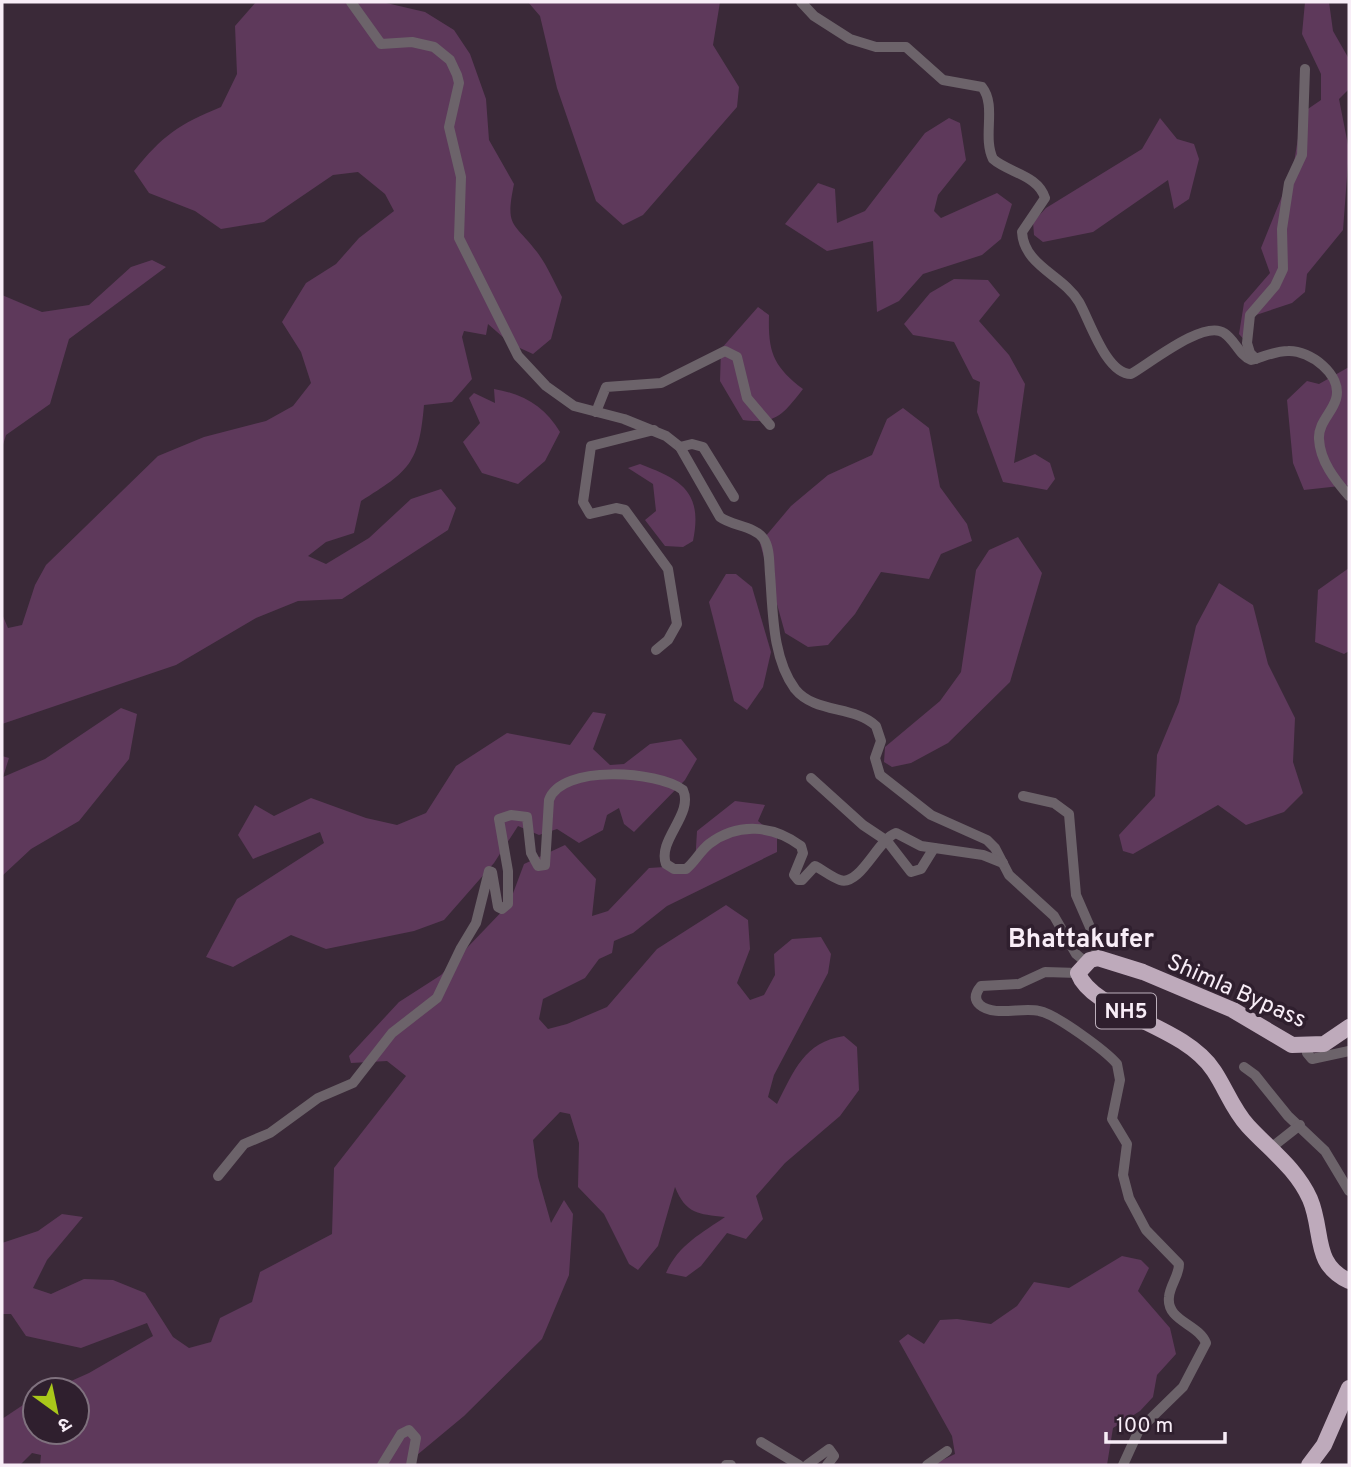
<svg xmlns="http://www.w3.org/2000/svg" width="1351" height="1467" font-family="Overpass,'Noto Sans Devanagari',sans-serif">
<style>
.green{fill:#5e395b}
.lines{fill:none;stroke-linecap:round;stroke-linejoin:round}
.minor{stroke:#6c636a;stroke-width:10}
.highway{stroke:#beaabb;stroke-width:16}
.labels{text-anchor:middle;stroke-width:7;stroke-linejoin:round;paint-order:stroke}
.shield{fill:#2f1f2e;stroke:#bcafbb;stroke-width:2}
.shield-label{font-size:21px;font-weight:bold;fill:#f8edf7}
.street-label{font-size:23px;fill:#f8edf7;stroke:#2f1f2e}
.quarter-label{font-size:26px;font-weight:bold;fill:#f8edf7;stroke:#2f1f2e}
</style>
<rect width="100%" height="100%" fill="#3a2938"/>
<g class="green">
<path d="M256,2H382L425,12L454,30L470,54L486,99L489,140L514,184C505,228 513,221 537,252C547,265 554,282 562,297L551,339L533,354L511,344L488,324L486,335L464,331L462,337L472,379L452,402L424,405C419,464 409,471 361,501L354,533L326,542L308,556L326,564L369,538L411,499L441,489L456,508L448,530L342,599L298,601L256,618L176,665L2,724V614L8,628L22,625L35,585L46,565L158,456L204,437L266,421L293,406L311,383L301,352L282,322L306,283L336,264L359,238L394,211L385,194L358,172L333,175L264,222L221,229L195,211L149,193L134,171C162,136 179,124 221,107L237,74L235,26Z"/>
<path d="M528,2H720L713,45L739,87L737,107L643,215L623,225L596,201L557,88L540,16Z"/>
<path d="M1305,2H1329L1333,31L1349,59V89L1339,99L1349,150L1343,230L1307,274L1305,292L1292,303L1253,316L1247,343L1239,334L1244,303L1270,273L1261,248L1293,169L1302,113L1321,100V74L1302,34Z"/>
<path d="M949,118L960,123L966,160L938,195L934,211L941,218L997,193L1012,204L1001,239L982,255L923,274L899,301L877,312L873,241L827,251L785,224L818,183L835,189L837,223L865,211L925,133Z"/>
<path d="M1160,118L1177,139L1194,144L1199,159L1189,199L1174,209L1168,180L1093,232L1043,242L1034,235L1033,222L1046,208L1142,149Z"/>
<path d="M152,260L166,267L69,339L50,404L6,435L2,448V295L42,312L89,305L131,267Z"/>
<path d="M954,279L988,280L1000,295L979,321L1009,355L1025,384L1014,463L1035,454L1050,463L1055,479L1047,490L1003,482L977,412L980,382L973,379L954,342L913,335L904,324L930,293Z"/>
<path d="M758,307L769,315C768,352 773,366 803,389C784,413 777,425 743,420L720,381L721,349Z"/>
<path d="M1349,367V485L1304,490L1293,463L1287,400L1307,381L1319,384Z"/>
<path d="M494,389C524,394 545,407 560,432L545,461L518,484L482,473L463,442L480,423L469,398L474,393L495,403Z"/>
<path d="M903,408L929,428L940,487L967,524L972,541L941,554L929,579L881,572L855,614L828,645L808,647L785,633L760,543L791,506L828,475L872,455L887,419Z"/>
<path d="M640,464C682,480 703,492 693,541L683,547L665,546L645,520L656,511L653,484L628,468Z"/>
<path d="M1018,537L1042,573L1010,682L948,743L911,763L892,767L884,762L885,747L940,701L961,672L976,570L989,550Z"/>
<path d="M1349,568V651L1344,654L1315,642L1318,590Z"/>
<path d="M726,574H736L752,587L771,652L763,687L747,710L734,701L709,602Z"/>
<path d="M1219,583L1253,605L1268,664L1295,718L1293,762L1303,793L1284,812L1246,825L1218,805L1133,854L1123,851L1119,835L1155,796L1157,755L1179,702L1196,626Z"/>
<path d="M121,708L137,714L129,759L79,821L31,849L2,876V756L9,758L3,777L45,759Z"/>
<path d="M593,712L606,714L593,749L610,765L624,764L650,744L681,739L697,759L685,780L634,832L624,824L619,808L607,815L603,830L579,843L557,829L539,835L518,826L494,863L444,920L414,931L326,949L291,935L233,967L206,957L237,899L324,843L320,832L253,859L238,835L255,805L274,816L311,798L366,818L397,825L426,813L456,766L507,733L570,745Z"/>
<path d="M735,801L765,805L758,821L777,837V852L667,906L633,933L614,941L612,953L599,959L585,978L543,999L539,1019L548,1029L567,1024L607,1007L657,949L726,905L748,920L750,949L737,983L750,1000L764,995L775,975L774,954L792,939L821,937L831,954L828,973L774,1075L768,1097L777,1104C794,1071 804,1042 844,1036L857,1047L859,1090L840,1116L785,1163L756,1196L763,1219L746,1239L727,1233L701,1266L686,1277L666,1273C678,1245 702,1233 725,1217C698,1214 686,1214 675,1187L658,1246L638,1270L629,1264L604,1214L578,1187L579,1143L570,1114L560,1112L533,1140L538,1177L551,1223L564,1200L573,1214L569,1275L542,1339L464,1416L405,1465H40L41,1455L32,1453L20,1465H2V1419L35,1397V1432H77V1390H51L89,1373L153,1336L147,1323L81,1348L26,1336L11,1314H2V1243L38,1231L62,1214L83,1217L47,1260L33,1288L51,1294L84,1279L113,1280L145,1293L173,1337L189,1348L211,1342L220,1318L252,1302L260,1272L332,1234L334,1168L406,1076L387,1061L351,1063L349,1056L399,1002L441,975L509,904L524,864L565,845L596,879L592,916L608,911L649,868L695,865L697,831Z"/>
<path d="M1122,1256L1141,1260L1149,1268L1138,1291L1170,1328L1176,1354L1157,1375L1153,1397L1140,1411L1113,1428L1107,1465H932L955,1454L952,1436L899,1341L908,1334L924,1344L940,1320L957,1319L991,1324L1017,1306L1034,1282L1069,1288Z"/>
</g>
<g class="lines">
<g class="minor">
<path d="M351,2L381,44L412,42L434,47L450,60L457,75L459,83L449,127L461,177L459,238L518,356L546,386L574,406L624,419L666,436L680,447L720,517C732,526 754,526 763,538C770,547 769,563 770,574C773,611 772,658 795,689C815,714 854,705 876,726L881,741L875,758L880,775L931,815L987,840L995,848L1009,875L1054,916L1076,954L1082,959L1090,960"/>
<path d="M801,2L814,16L850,39L876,47H906L943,80L982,87C997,106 982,136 993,159C1009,173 1038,175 1045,198L1022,232C1024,266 1063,275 1079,302C1090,321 1106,374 1131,374C1149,364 1204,319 1224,333C1235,340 1239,355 1251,360C1263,357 1275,351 1288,351C1310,350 1343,375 1336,399C1332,413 1318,423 1319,439C1320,461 1335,480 1349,496"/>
<path d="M1256,359L1250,353L1247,343L1250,315L1275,286L1283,269L1282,229L1289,183L1302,155L1305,69"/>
<path d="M596,412L606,387L661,383L725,351L737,357L747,398L770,425"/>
<path d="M654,430L591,446L583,502L590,514L616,508L625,510L668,569L677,624L668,640L656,650"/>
<path d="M680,447L692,444L703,447L734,497"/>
<path d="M811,778L863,825L887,841L911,872L921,869L934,848"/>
<path d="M1023,796L1054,803L1069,814L1076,895L1093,934L1098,958"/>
<path d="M1078,973L1045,972L1019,984L981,986C976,992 973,999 980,1005C994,1017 1022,1007 1039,1011C1056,1014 1106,1051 1117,1064L1120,1080L1112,1119L1127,1144L1123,1175L1129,1198L1146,1230L1179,1264C1179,1276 1170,1285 1169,1297C1166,1321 1199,1324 1206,1343L1183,1387L1139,1430L1123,1465"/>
<path d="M1308,1046L1307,1053L1312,1059L1349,1051"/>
<path d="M1244,1067L1255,1075L1288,1116L1325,1151L1349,1191"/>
<path d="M1272,1147L1300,1125"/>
<path d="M218,1176L244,1144L270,1133L318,1098L353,1083L392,1033L437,998L461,948L476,923L489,871L492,872L498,907L502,909L508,904V871L499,819L511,815L527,817L531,853L538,866L545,865L549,800C561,764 658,771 683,790C694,814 657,840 666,864L674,869H686C695,862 700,851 709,844C738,822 773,825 801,846L803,853L794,875L798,880H802L815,866C823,870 831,877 840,880C860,887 878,839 896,833L921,846L983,855L1003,863"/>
<path d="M761,1442L799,1465"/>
<path d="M382,1465L401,1434L409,1430L416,1438L411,1465"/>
<path d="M726,1465H731"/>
<path d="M807,1465L829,1449L834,1456L827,1465"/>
<path d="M927,1465L947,1451"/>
</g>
<g class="highway">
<path d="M1349,1027L1324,1044L1292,1045L1233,1010L1143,972L1098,958L1090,960L1078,973C1093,1013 1184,1024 1214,1071C1226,1089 1233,1110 1248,1126C1270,1150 1296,1168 1310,1199C1324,1232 1312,1264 1349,1281"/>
<path d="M1309,1465L1324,1445L1349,1388"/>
</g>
</g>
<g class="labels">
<rect class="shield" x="1096" y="993.5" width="60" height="35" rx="5"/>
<g class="shield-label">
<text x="1126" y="1018">NH5</text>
</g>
<g class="street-label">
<text transform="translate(1237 990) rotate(24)" y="8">Shimla Bypass</text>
</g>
<g class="quarter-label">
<text x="1081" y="947">Bhattakufer</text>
</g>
</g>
<rect width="1351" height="1467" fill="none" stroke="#f8edf7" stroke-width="7"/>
<g transform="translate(56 1411) rotate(147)"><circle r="33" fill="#2f1f2e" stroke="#7f717e" stroke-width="2"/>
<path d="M0-5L12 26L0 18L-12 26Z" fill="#a9c71a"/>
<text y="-10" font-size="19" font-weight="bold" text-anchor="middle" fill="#f8edf7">उ</text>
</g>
<path d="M1106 1432v10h119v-10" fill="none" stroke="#f8edf7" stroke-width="3.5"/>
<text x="1116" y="1432" font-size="21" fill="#f8edf7" stroke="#2f1f2e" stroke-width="5" paint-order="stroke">100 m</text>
</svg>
